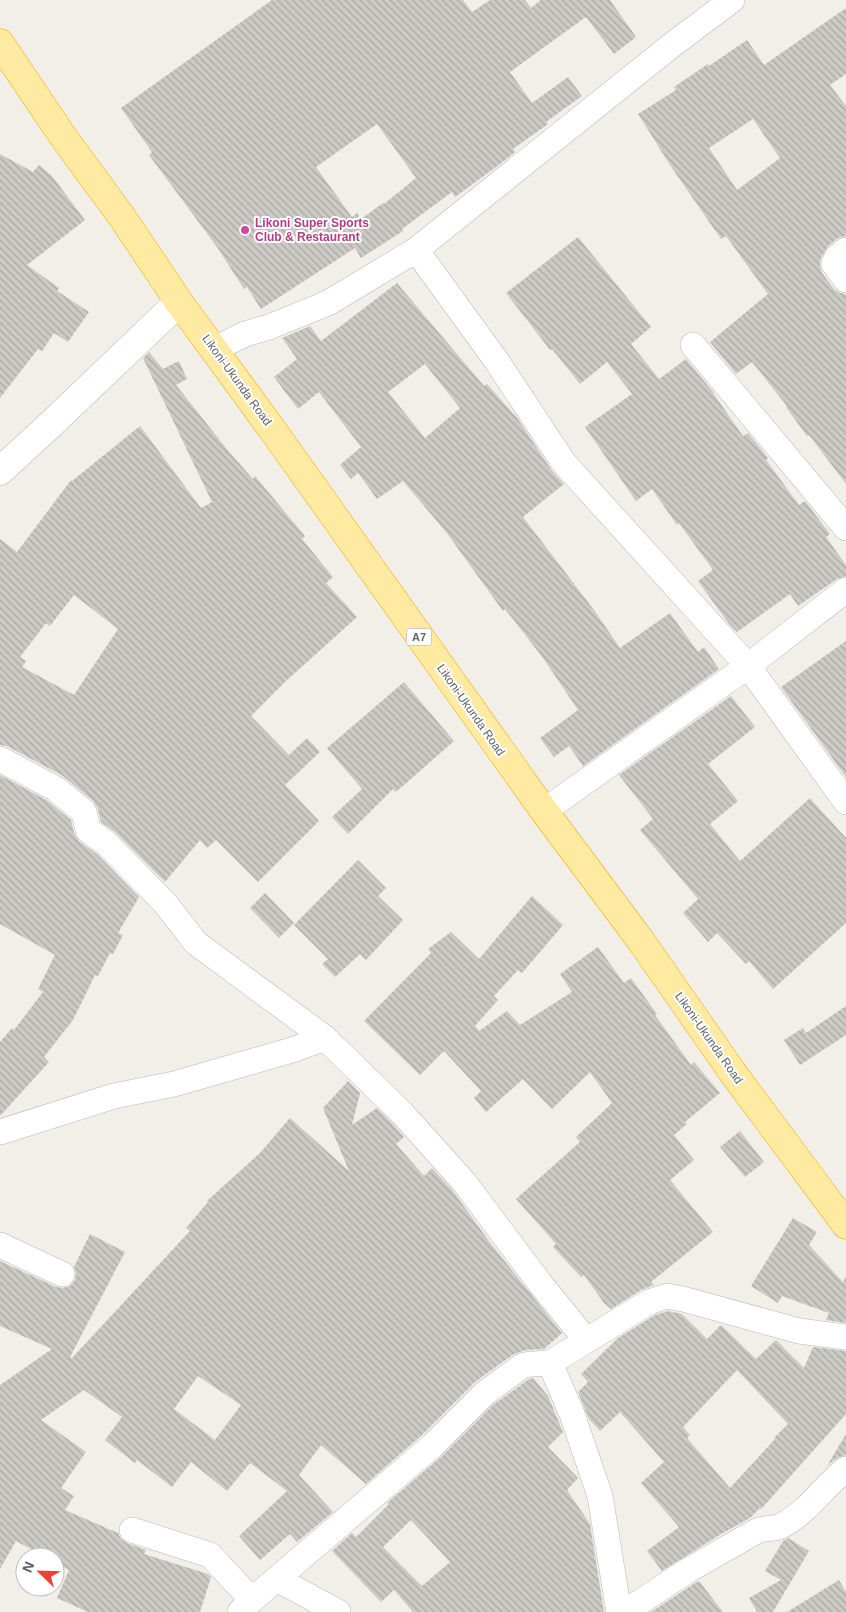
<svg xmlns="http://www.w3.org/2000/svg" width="846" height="1612" font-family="Arial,sans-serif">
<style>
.building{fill:url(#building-back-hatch);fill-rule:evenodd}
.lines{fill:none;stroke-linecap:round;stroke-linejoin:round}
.minor-casing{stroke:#b5b8bc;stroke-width:26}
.tertiary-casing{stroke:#b5b8bc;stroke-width:29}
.trunk-casing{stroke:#f9ab00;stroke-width:29}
.minor{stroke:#fff;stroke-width:25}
.tertiary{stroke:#fff;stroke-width:28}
.trunk{stroke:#feeaa1;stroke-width:28}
.hotel-dot{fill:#d1479c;stroke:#fff;stroke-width:2}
.labels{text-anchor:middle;stroke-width:4;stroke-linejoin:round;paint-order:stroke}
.shield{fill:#fff;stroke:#8f9295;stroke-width:1}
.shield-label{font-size:11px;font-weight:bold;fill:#5f6368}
.hotel-label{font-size:12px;font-weight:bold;fill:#b23c85;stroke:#fff;text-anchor:start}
.street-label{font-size:12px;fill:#5f6368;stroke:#fff}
</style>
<defs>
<pattern id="building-back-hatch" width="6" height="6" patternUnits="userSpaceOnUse" patternTransform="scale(1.25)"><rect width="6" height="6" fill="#cccac5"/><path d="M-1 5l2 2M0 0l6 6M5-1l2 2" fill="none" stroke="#a9a8a4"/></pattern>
</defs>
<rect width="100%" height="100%" fill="#f1efe8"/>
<g class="building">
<path d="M272,0H463L472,12L490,0H525L531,8L541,0H610L636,37L614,54L586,17L543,48L510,72L532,103L568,77L582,96L546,122L548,124L513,149L515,152L496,167L455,197L452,192L402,229L403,231L361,258L355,248L261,309L247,287L244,289L217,247L149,155L152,152L121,108ZM377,124L416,178L384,204L383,203L361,219L357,213L352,217L316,167Z"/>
<path d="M846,8V74L830,85L846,106V236L838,238L828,246L821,258L820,265L822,273L834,289L840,293L846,294V484L809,435L807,436L786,407L787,406L752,362L736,374L710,342L768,294L726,236L721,239L672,168L638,114L676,90L674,87L708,64L709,66L747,40L764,65ZM753,119L780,158L737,190L709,148Z"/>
<path d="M0,154L33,172L39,165L52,176L85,220L27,265L59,288L57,291L89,312L68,342L54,333L42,351L38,349L0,398Z"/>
<path d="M578,237L651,327L631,344L659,379L686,359L714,393H713L743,436L748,433L761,449L768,458L766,460L799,505L805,501L830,534L826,537L846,565V576L837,579L798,606L790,594L737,632L729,624L698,581L713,570L679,523L677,525L652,489L636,501L585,427L632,394L607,362L580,384L552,349L550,350L506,293Z"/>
<path d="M397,283L484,386L487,384L518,419L552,471L564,484L523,517L594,610L620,648L670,613L698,652L704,647L719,669L583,766L569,746L554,757L540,738L578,710L543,658L505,609L503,611L446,532L403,481L377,499L358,473L351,479L340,465L361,447L319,392L298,409L274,377L297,359L282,338L310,326L321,341ZM425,364L460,408L425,438L388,392Z"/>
<path d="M149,352L163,369L179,361L187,379L176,385L230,453L253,479L255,476L305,536L302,539L333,577L326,583L357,617L286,681L251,716L289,755L307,738L320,752L285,785L319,821L258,882L216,840L207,848L200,840L165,882L116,833L101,822L98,809L93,801L63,776L7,746L0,745V539L17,552L71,480L72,481L140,426L201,508L212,502L143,358ZM74,595L118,629L74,695L22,667L26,661L20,657L46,623L50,626Z"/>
<path d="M846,641V777L781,687Z"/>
<path d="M404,682L454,741L396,792L393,789L348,834L332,817L362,789L327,748Z"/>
<path d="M731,696L755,727L708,764L738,801L710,824L740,861L810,798L846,838V923L773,989L749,961L746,964L717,933L708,942L683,913L698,899L640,830L653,819L619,775Z"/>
<path d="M0,775L48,801L71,820L74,833L79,841L97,854L139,897L118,933L123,935L113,954L110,953L98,976L95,975L73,1020L44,1057L49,1062L0,1116V1042L12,1028L14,1030L43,992L38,989L55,955L0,924Z"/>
<path d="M358,860L386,888L378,896L403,920L366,960L360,954L335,977L322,964L328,959L294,925Z"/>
<path d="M265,893L294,923L279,938L250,908Z"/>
<path d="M532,896L563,925L522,973L518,970L494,996L498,1000L475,1026L479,1031L507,1011L520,1025L572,992L560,974L598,947L624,983L631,978L657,1014L655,1015L691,1065L694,1062L720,1093L685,1122L687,1124L674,1135L694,1160L670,1180L713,1232L651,1282L654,1285L641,1290L611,1309L604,1303L584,1275L581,1277L553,1247L556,1244L516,1199L580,1142L576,1137L612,1103L590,1072L552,1109L523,1079L486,1112L474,1098L481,1091L444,1051L420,1075L364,1021L431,953L428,949L451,932L479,959Z"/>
<path d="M846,1006V1035L800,1065L784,1040L803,1028L806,1033Z"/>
<path d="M348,1081L360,1093L352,1125L377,1108L392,1123L404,1137L396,1144L424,1176L432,1168L453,1191L491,1244L562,1333L544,1349L526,1350L514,1354L475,1382L423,1434L366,1484L321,1445L299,1475L333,1512L297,1542L290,1534L260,1560L239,1536L287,1491L250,1463L227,1491L191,1462L172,1487L137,1460L135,1463L105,1440L122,1417L84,1390L41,1420L86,1452L61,1488L74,1496L65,1510L118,1533L121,1539L127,1543L146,1550L144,1554L208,1574L211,1577L200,1612H88L57,1598L69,1570L55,1562V1557H45L16,1541L0,1569V1385L52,1349L0,1326V1261L56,1287L63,1288L70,1286L75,1280L76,1273L74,1267L90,1234L125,1252L70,1357L72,1358L190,1231L186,1228L208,1202L207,1201L260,1153L290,1118L349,1171L323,1108ZM198,1376L241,1405L215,1440L174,1409Z"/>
<path d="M740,1131L764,1162L745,1177L720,1147Z"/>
<path d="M793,1218L817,1232L809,1245L843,1282L846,1276V1323L826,1320L829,1313L782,1296L778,1303L751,1286Z"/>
<path d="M668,1311L682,1314L707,1339L721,1325L756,1359L776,1340L804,1368L813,1347L846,1351V1414L761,1509L760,1508L750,1518L721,1534L662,1571L647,1551L679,1527L641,1483L664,1462L620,1412L600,1431L589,1419L578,1392L588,1382L581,1374L618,1338L655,1315ZM737,1370L788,1424L774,1438L775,1439L730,1488L687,1438L690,1435L683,1427Z"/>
<path d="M533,1378L548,1396L563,1432L548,1447L578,1478L567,1490L590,1524L604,1612H413L394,1590L381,1602L332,1551L352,1533L356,1537L389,1504L387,1503L442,1456L493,1405L529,1379ZM411,1520L450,1562L422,1586L383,1547Z"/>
<path d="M846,1434V1455L837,1458L827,1466Z"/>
<path d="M788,1538L809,1551L773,1612H757L749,1598L781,1580L765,1571L783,1541Z"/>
<path d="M839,1580L846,1592V1612H787Z"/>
<path d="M699,1581L723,1612H651L695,1583Z"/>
</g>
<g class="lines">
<g class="minor-casing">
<g id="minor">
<path d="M416,250L496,360L564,463L748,666L846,802"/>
<path d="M846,250L837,257L834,264L846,280"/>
<path d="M693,345L846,528"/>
<path d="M215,349L245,334L269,327L328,303L416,250L672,45L732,0"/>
<path d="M0,759L56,789L84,812L88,830L106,843L165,903L196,943L325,1038L402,1113L464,1182L539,1282L586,1340"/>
<path d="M544,811L748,666L846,590"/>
<path d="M0,1132L114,1096L174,1084L292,1050L325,1038"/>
<path d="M0,1245L62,1274"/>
<path d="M550,1363L572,1414L600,1496L619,1612"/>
<path d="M132,1530L210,1555L252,1600"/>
<path d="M277,1579L338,1612"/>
<path d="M240,1612L252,1600L433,1445L484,1394L522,1366C530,1363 541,1364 550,1363L649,1302L667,1296L683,1299L799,1331L846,1337"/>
<path d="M625,1612L687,1571L755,1532C764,1527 773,1530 781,1526C807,1513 823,1487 846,1469"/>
</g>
</g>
<g class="tertiary-casing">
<path id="tertiary" d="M0,471L49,426L179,302"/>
</g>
<g class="trunk-casing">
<path id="trunk" d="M0,43L64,138L122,217L179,302L274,432L544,811L641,941L733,1073L846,1225"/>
</g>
<use href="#minor" class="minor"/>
<use href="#tertiary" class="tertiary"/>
<use href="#trunk" class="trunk"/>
</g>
<circle class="hotel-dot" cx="245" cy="230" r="5"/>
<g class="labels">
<rect class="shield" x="406.5" y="628.5" width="25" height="17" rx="4"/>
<g class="shield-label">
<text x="419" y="641">A7</text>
</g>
<g class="hotel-label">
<text x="255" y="227">Likoni Super Sports<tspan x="255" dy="14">Club &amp; Restaurant</tspan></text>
</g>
<g class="street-label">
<text transform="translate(237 380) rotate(54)" y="4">Likoni-Ukunda Road</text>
<text transform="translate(471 710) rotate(55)" y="4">Likoni-Ukunda Road</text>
<text transform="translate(709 1038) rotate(55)" y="4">Likoni-Ukunda Road</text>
</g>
</g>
<g transform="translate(40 1572) rotate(293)"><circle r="24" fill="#ffffff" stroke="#bfc1c3"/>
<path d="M0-4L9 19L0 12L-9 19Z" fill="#ea4335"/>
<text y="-8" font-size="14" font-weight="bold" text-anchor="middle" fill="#5f6368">N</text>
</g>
</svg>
